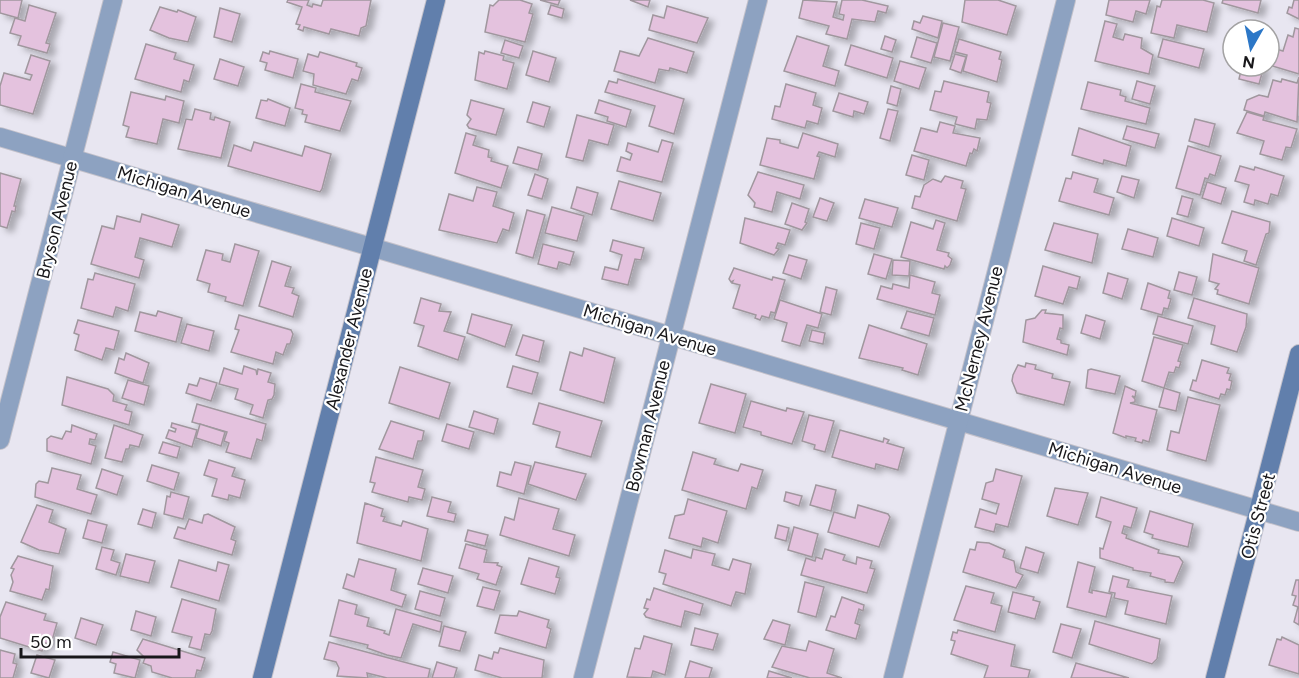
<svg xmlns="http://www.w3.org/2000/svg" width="1299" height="678" font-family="Figtree,sans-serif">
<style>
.building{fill:#e4c2de;stroke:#a0979e;stroke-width:1.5;filter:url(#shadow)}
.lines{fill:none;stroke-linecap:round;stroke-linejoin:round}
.street-casing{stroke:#c3c1ca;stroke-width:20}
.secondary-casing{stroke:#c3c1ca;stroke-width:20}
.street{stroke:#8da2c1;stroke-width:18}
.secondary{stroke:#617fac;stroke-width:18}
.labels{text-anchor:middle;stroke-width:4.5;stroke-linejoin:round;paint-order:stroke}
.street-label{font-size:18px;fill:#18171a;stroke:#fff}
</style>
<defs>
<filter id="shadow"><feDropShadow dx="6" dy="4" stdDeviation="3" flood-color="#0004"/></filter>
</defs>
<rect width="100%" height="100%" fill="#e8e6f1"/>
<g class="building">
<path d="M0,0H22L18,18L0,13Z"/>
<path d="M288,0H309L307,5L312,7L313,4L321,6L323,0H371L366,26L361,28L359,36L331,29L329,34L304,27L303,31L298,29L300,25L296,24L302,7L287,2Z"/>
<path d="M499,0H520L532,4L529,13L533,14L525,42L485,32L490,5L493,6Z"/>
<path d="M540,0H560L558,5Z"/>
<path d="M630,0H650L648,7Z"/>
<path d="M803,0L837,2L833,17L843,20L844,15L839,14L842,0H862L888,6L886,13L878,11L875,22L852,19L847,39L826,34L829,26L799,18Z"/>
<path d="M965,0H998L1016,6L1007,35L962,22Z"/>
<path d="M1109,0H1150L1146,14L1136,11L1133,22L1106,15Z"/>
<path d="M1162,0H1203L1214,3L1207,32L1177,25L1174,38L1151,33L1157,6L1160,7Z"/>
<path d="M1223,0H1261L1258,13L1222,3Z"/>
<path d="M1294,0H1299V19L1287,13L1289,7L1292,8Z"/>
<path d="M29,5L56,13L46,43L50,44L47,53L18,45L21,36L10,33L15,18L25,21Z"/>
<path d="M551,5L564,9L562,18L548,14Z"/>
<path d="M667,6L708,18L697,43L649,30L653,15L664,18Z"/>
<path d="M160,7L177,12L178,10L196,17L188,42L169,38L150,30Z"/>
<path d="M220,8L240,14L232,42L214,37Z"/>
<path d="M923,16L942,21L938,38L912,29L914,21L920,23Z"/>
<path d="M1105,21L1117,24L1113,37L1123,40L1125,34L1142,38L1141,48L1153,55L1149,74L1095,61Z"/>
<path d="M943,23L959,27L950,61L934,57Z"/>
<path d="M1295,28L1299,29V74L1269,65V47L1283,51L1288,35L1293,37Z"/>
<path d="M797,36L829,46L823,66L839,71L835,86L784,71Z"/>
<path d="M885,36L896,40L892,52L881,49Z"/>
<path d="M917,37L937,43L931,63L911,57Z"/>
<path d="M648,38L694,52L687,73L670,68L669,71L659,69L655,83L614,71L620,51L639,56Z"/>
<path d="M959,39L1001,52L999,59L1002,60L997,82L963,71L967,55L955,52Z"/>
<path d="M1163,39L1204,49L1199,68L1158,57Z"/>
<path d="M505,40L523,46L519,58L501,53Z"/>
<path d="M146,44L176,53L174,59L194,65L189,82L184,80L181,92L135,79Z"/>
<path d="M851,45L893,58L887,78L845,65Z"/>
<path d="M270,51L298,59L293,78L265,70L267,63L260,61L263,52L269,54Z"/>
<path d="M485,51L504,56L503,60L514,63L507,89L475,80L479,52L484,54Z"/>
<path d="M533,51L556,58L549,82L526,75Z"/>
<path d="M320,52L357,63L356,66L362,68L358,81L352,79L346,94L313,85L314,74L303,71L308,54L318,57Z"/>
<path d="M955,54L966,57L961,73L950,69Z"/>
<path d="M31,55L50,61L33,114L0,105V86L4,73L30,80L32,75L25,73Z"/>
<path d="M220,59L244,67L238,86L214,79Z"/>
<path d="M900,61L926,68L919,89L894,81Z"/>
<path d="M1242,66H1264L1259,84L1239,79Z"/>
<path d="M1299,77L1297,122L1265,112L1264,116L1244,110L1247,100L1259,95L1268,97L1273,80L1281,82L1282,79L1297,83Z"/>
<path d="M618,79L684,99L674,134L649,126L655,106L605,92L609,81L617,83Z"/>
<path d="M944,81L989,92L987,102L991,103L987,120L977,119L975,129L955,124L957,117L930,110L935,91L941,92Z"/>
<path d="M1137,81L1155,86L1150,104L1132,99Z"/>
<path d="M1088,82L1121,90L1120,95L1126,97L1125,101L1150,108L1146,124L1081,109Z"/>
<path d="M301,84L316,88L315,92L351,101L340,131L305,122L307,115L302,114L303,110L295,108Z"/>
<path d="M786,84L816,93L813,105L822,108L818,124L807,121L805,128L772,119L775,106L780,107Z"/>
<path d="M891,86L901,89L897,106L887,103Z"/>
<path d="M131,92L165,100L166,96L184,101L179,123L163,119L157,144L126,137L129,127L123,125Z"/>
<path d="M839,93L868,102L864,114L854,111L853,117L833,111Z"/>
<path d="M268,99L290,108L285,126L256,118L261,100L267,101Z"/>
<path d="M471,100L504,109L496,135L469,128L467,125L471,119L467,115Z"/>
<path d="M599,100L631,110L626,127L607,121L608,117L595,113Z"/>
<path d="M533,102L550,107L544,127L527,122Z"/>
<path d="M195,109L211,113L210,119L214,120L215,117L230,122L221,158L178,149L186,119L192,120Z"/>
<path d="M888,109L898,111L890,141L880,138Z"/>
<path d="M1247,112L1264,117L1263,120L1297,129L1291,148L1286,147L1282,160L1260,154L1264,141L1237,133Z"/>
<path d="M577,115L614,125L608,145L589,140L583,161L566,157Z"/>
<path d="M1195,119L1215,124L1209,147L1189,141Z"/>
<path d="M940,122L955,126L953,133L980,138L977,151L974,149L972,154L970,153L966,166L914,151L921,128L937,132Z"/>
<path d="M1127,126L1159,134L1155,148L1123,139Z"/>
<path d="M1079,128L1131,146L1126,166L1104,160L1103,164L1072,155Z"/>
<path d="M466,133L476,136L473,145L489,150L488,157L492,158L491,161L508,166L501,188L455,173Z"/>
<path d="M803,133L838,144L835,157L819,152L817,156L820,157L814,179L760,165L767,138L780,140V143L798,148Z"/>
<path d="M662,140L673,143L662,182L617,171L621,157L630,160L632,154L626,151L628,143L658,152Z"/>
<path d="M254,142L302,156L305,146L331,154L322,189L320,192L228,166L234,145L251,151Z"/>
<path d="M1188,146L1221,156L1215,176L1210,174L1208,179L1205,178L1200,195L1176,188Z"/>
<path d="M518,147L542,154L538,170L513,163Z"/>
<path d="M912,155L929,160L924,180L906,175Z"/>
<path d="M1240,166L1254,170L1255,167L1284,176L1278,196L1271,194L1268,204L1255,200L1254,205L1244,202L1249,185L1235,181Z"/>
<path d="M758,172L804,185L800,199L777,192L772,212L754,207L755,203L748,195Z"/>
<path d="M1073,172L1098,179L1094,192L1114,198L1109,215L1059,201L1066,178L1071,179Z"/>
<path d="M0,173L21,179L14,206H16L15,212L12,211L7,228L0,226Z"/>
<path d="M535,174L548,179L542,199L528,195Z"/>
<path d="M945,176L963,181L961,188L966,189L957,221L912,208L915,196L920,197L924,185L933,179L941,182Z"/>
<path d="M1122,176L1139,180L1134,198L1117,192Z"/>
<path d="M619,181L661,193L653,221L611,209Z"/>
<path d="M1207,182L1226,188L1221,204L1202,198Z"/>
<path d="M477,187L497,192L493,206L514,213L509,231L503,229L497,243L439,230L449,194L473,201Z"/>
<path d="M577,187L598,193L592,215L571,208Z"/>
<path d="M1182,196L1193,199L1188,217L1177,214Z"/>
<path d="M820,198L834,203L827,221L813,217Z"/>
<path d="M865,199L898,208L892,227L859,218Z"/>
<path d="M792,203L809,209L805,222L807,223L802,230L785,224Z"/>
<path d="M552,207L584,216L577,241L545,233Z"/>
<path d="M527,210L545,215L533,258L516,253Z"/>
<path d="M1232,211L1270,222L1269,233L1266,234L1256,265L1244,261L1247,251L1222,243Z"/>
<path d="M142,214L179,225L172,247L140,238L135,257L144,260L139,278L91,264L102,226L114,229L117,216L140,222Z"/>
<path d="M745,218L790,230L785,245L778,243L776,248L779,249L774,255L740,243Z"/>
<path d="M1172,218L1204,228L1199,246L1167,236Z"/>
<path d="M936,220L945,223L937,250L949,253L948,256L952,259L950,265L947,268L945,266L944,269L901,257L911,222L933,229Z"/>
<path d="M861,223L880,228L874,249L856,244Z"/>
<path d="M1054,223L1098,234L1092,263L1045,250Z"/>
<path d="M1128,229L1158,238L1153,257L1122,249Z"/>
<path d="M613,240L644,248L641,260L635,259L628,285L602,279L605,267L618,270L622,255L610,251Z"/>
<path d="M235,244L259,251L243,306L225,301L226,297L208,292L210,284L197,280L206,250L223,254L222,260L230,262Z"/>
<path d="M543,244L574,252L570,265L559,262L557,269L538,264Z"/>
<path d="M874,254L892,259L886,279L868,274Z"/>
<path d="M1213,254L1259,268L1249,304L1217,294L1218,290L1215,289L1219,284L1209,281Z"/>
<path d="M789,255L807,260L801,279L783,273Z"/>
<path d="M893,260L910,261L909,276L892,275Z"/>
<path d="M272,261L291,267L285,286L294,288L292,293L299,296L293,317L259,306Z"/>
<path d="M1043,266L1080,277L1077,289L1069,287L1063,304L1035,296Z"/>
<path d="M734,268L772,280L773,277L785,280L775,313L771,312L769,318L762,316L760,320L755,318L756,315L733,308L740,285L732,283L733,281L731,282L729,279Z"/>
<path d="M1179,272L1197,277L1192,295L1174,290Z"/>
<path d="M95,273L135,284L128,311L116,307L113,317L81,308L88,279L93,280Z"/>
<path d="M1108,273L1128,279L1122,299L1103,293Z"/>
<path d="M910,275L935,282L932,293L940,295L935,315L877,299L881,286L892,289L893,284L909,288Z"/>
<path d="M1148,283L1170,291L1168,298L1171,299L1168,309L1164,308L1162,315L1141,309Z"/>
<path d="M826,287L837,290L831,315L820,312Z"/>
<path d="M421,298L441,304L439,311L451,312L444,331L465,337L458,360L418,346L424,326L414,323Z"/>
<path d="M1194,298L1247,314L1246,327L1237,352L1211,344L1215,326L1188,318Z"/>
<path d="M780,300L822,314L818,328L807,325L800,346L782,341L787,323L774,319Z"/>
<path d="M1042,310H1046L1045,313L1063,315V329L1060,328L1057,339L1061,340V343L1069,345L1067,355L1023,342L1026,320L1035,318Z"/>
<path d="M158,311L182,318L176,342L135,331L140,312L156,316Z"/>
<path d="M907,311L934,318L929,336L901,328Z"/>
<path d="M472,314L512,325L505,347L467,333Z"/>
<path d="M239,315L291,330L293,334L290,344H287L283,355L276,352L273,364L231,352L239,330L235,329Z"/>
<path d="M1086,315L1105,321L1100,339L1081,333Z"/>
<path d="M1158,316L1193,326L1188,344L1153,334Z"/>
<path d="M78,320L119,331L114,350L106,348L102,360L75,350L79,335L74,333Z"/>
<path d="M187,324L214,331L209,351L181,343Z"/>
<path d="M869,325L927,344L918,375L902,370L903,368L859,358Z"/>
<path d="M812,330L825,333L823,344L809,341Z"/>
<path d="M523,335L544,341L539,362L516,355Z"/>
<path d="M1154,337L1183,345L1178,361L1181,362L1179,368L1176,367L1174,373L1169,372L1164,388L1142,381Z"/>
<path d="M584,348L615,358L604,403L560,390L570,352L582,356Z"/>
<path d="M126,353L149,363L143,383L115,373L119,358L124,360Z"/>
<path d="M1202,360L1229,368L1227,373L1231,374L1229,380L1232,381L1230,390L1227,389L1225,395L1221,394L1219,399L1190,390L1193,380L1196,381Z"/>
<path d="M1026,363L1036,365L1035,369L1053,374L1052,378L1070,382L1064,405L1017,393L1012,381L1013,375L1018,365L1025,367Z"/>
<path d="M244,366L256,370L257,375L258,369L271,373L268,382L275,384L274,395L272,399L268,400L263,418L250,414L253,405L235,399L238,389L219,384L224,368L242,374Z"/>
<path d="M513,366L538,373L532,394L507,387Z"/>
<path d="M400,367L450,383L439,419L389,403Z"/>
<path d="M1091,369L1120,376L1115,394L1086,388L1088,370Z"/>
<path d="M67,377L108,389L114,395L113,401L127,405L125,410L132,412L129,425L62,405Z"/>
<path d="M200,378L217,383L211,401L186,393L189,384L197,386Z"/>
<path d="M128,380L149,386L144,405L122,398Z"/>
<path d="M711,384L746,394L735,433L699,423Z"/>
<path d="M1125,386L1136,391L1135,397L1132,396L1135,399V402L1130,403L1157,410L1149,442L1143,440L1142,443L1135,441L1136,438L1126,436V438L1113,433Z"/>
<path d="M1164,388L1180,393L1176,411L1159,407Z"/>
<path d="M1188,397L1220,405L1206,461L1167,450L1171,431L1179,433Z"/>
<path d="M751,401L786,411L787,408L804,412L792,444L761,435V432L743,427Z"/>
<path d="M539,403L602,421L591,457L556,447L560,432L533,424Z"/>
<path d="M197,404L266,424L262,441L257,439L251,459L226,452L229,443L224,441L227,432L192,422Z"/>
<path d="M474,411L498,419L494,434L469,427Z"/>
<path d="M809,415L834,421L825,452L814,449L815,445L802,441Z"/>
<path d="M391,421L424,431L422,441H418L413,459L379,449Z"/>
<path d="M172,423L197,430L192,447L166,438L169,430L175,432L176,429L171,427Z"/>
<path d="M200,424L225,432L221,446L196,438Z"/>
<path d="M447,424L474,432L469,449L442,441Z"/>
<path d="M72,425L97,434L95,440L90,439L89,444L96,446L91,464L47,451V439L51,436L62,439L66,431L71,432Z"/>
<path d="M114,425L143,435L139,447L130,445L129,449H126L122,462L105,458Z"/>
<path d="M840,430L883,442L884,438L889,440L887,443L904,448L898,470L876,464L875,469L832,457Z"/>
<path d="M163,442L180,447L177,458L159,453Z"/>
<path d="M693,452L716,459L714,464L738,471L741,464L763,470L757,489L752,487L746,509L682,490Z"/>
<path d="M376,457L423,470L418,487L425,489L422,500L409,497L408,502L372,492L375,483L370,482Z"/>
<path d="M209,460L235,468L232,476L245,480L240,498L229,495L228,500L212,496L217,479L204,475Z"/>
<path d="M515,462L531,466L524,494L497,486L500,472L511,475Z"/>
<path d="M535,462L586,474L576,500L528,484Z"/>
<path d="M152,465L179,473L174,490L147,481Z"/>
<path d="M52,468L81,475L77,489L97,495L91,514L35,497L36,484L39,481L48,483Z"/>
<path d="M102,469L123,476L117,495L96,488Z"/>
<path d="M996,469L1022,476L1008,527L996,524L994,532L975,527L980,509L996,514L999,504L982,499L986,483L993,481Z"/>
<path d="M816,485L836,490L831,511L810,505Z"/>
<path d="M1055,488L1088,493L1078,525L1047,516Z"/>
<path d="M171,492L189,497L183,519L164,514L167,496L170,497Z"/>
<path d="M786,492L802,496L799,506L784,501Z"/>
<path d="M432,497L451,502L448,512L456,514L454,522L427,516Z"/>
<path d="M1101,497L1137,508L1131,528L1124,526L1122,533L1127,535L1126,538L1159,550L1158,553L1179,557L1183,562L1174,583L1165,582V580L1150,576L1151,573L1133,570V568L1100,558V548L1103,549L1111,522L1096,517Z"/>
<path d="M519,498L559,509L553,529L575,535L569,556L500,535L505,517L514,520Z"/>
<path d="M688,499L727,511L718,543L703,538L701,547L669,538L675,516L684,514Z"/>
<path d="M365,503L383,509L381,516L385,517L383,521L401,526L403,521L428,529L421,561L357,543Z"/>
<path d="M37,505L53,510L49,522L66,529L59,554L39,550L21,542Z"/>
<path d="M858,505L888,514L890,517L879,547L828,532L834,512L855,518Z"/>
<path d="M143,509L156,513L152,528L138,524Z"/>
<path d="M1150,511L1193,524L1188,547L1152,538L1153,535L1144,532Z"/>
<path d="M208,514L235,527L231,539L236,541L232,555L174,538L178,527L185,529L189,519L202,523L204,515Z"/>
<path d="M88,520L107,525L102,543L83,538Z"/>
<path d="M778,525L789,528L786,541L775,538Z"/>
<path d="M794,527L818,534L812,557L788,550Z"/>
<path d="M468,530L488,535L485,546L465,541Z"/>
<path d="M977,542L989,543L1005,550L1003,557L1014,561L1016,572L1023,575L1016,588L963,572L970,549L975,550Z"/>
<path d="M466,544L487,550L484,562L498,563L497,565L502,567L496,585L477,579L479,574L459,568Z"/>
<path d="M102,547L114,550L111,560L120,563L116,575L96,569Z"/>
<path d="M1026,547L1044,553L1038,573L1020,568Z"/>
<path d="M693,549L715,554L712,565L729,570L733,559L751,564L745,594L736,592L731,606L663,584L666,574L659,572L665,550L691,558Z"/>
<path d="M825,549L845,555L843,560L856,564L857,557L872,561L870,568L875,569L867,593L801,575L806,558L815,561L816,557L822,559Z"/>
<path d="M126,554L155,561L149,583L120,576Z"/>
<path d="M18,556L53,566L49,590L46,589L42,600L10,591L13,582L11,575L14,569L11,568Z"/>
<path d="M529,558L559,567L556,577L560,578L555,594L521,584Z"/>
<path d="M359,559L396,569L391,590L406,595L402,607L343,588L347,574L354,577Z"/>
<path d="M179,560L216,571L218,562L229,565L219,601L171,587Z"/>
<path d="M1078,562L1095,567L1089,592L1092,593V590L1112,594L1106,617L1067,607Z"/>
<path d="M423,568L453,576L448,593L418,584Z"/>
<path d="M1113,576L1129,580L1127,587L1172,596L1166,624L1125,614L1128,601L1114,598L1115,593L1109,592Z"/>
<path d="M1296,580H1299V625L1294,622L1298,607L1293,605L1296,596L1292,595Z"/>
<path d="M805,582L824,587L816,617L798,612Z"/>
<path d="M966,586L994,593L991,603L1002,606L995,632L954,620Z"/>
<path d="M483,587L500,591L494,610L477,606Z"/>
<path d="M654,588L703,604L700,615L685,611L681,627L646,617L644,614L648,609L644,608L647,599L650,600Z"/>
<path d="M420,591L445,598L440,616L415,609Z"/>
<path d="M1013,592L1034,597L1033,600L1040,602L1035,619L1008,612Z"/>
<path d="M842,597L864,605L863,611L859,609L855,623L860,625L856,639L826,630L831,616L835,617Z"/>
<path d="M182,599L216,609L212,631L210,635L205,634L201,650L189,647L192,637L172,632Z"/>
<path d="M339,600L357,605L355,614L369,618L367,626L385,631L384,633L389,635L396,609L442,622L440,632L413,624L401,658L387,655L367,648L368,645L330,636Z"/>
<path d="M6,602L46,614L44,620L57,623L51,644L45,643L42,651L0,638V617Z"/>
<path d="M136,611L156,617L151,636L131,630Z"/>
<path d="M519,611L549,620L547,627L551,629L546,648L495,633L500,615L517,616Z"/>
<path d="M81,618L103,625L96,645L75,638Z"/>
<path d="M773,620L790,625L785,645L764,639Z"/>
<path d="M1095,621L1160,639L1157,659L1152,664L1089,644Z"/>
<path d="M1061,624L1081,629L1072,658L1053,652Z"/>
<path d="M444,626L466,632L460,651L439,646Z"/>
<path d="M695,628L718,634L713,650L691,645Z"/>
<path d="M958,630L1015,645L1011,666L1030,670L1028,678H984L988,666L951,654L955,641L951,640L953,632L957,633Z"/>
<path d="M644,636L672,644L665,675L653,671L651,678L627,677L635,648L640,649Z"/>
<path d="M1282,637L1299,645V674L1269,665L1277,639L1281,640Z"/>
<path d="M143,639L205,658L201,671L197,670L195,678H172L152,672L151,666L143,663L145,658L137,650Z"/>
<path d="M809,641L834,649L827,673L842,678H810L772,667L782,646L806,651Z"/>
<path d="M329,642L430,669L428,678H387L367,673L368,678L337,676L339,668L336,662L324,659Z"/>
<path d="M500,648L544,660L542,678H502L475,670L479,655L492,659L494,652L498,653Z"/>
<path d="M0,650L15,654L13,663L17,664L13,678H0Z"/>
<path d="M113,652L140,660L135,678L114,673L116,664L110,662Z"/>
<path d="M37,655L55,660L49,678L31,673Z"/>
<path d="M690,661L712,668L709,678H685Z"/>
<path d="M437,662L457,668L454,678H432Z"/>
<path d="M1076,663L1129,678H1071Z"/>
<path d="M769,671L792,678H767Z"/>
</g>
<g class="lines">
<g class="street-casing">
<g id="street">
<path d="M0,137L1299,522"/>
<path d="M0,440L113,0"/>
<path d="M583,678L758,0"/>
<path d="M893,678L1066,0"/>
</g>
</g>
<g class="secondary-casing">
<g id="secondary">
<path d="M262,678L436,0"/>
<path d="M1215,678L1299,354"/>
</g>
</g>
<use href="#street" class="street"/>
<use href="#secondary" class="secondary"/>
</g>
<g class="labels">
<g class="street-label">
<text transform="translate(184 192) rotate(17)" y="6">Michigan Avenue</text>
<text transform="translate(57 220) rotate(-76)" y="6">Bryson Avenue</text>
<text transform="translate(650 330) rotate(17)" y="6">Michigan Avenue</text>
<text transform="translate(349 339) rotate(-76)" y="6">Alexander Avenue</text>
<text transform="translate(979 339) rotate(-76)" y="6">McNerney Avenue</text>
<text transform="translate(648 426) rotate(-76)" y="6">Bowman Avenue</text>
<text transform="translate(1115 468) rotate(17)" y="6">Michigan Avenue</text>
<text transform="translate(1258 516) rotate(-75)" y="6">Otis Street</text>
</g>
</g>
<g transform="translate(1251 48) rotate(189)"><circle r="28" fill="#ffffff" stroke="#a3a2a3" stroke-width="1.5"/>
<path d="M0-4.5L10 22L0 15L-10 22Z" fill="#2c77c7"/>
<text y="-9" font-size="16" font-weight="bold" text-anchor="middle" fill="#18171a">N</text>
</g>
<path d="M21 648v9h158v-9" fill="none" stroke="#18171a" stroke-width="3"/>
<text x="30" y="648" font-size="18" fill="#18171a" stroke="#ffffff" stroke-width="4.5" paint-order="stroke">50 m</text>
</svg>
